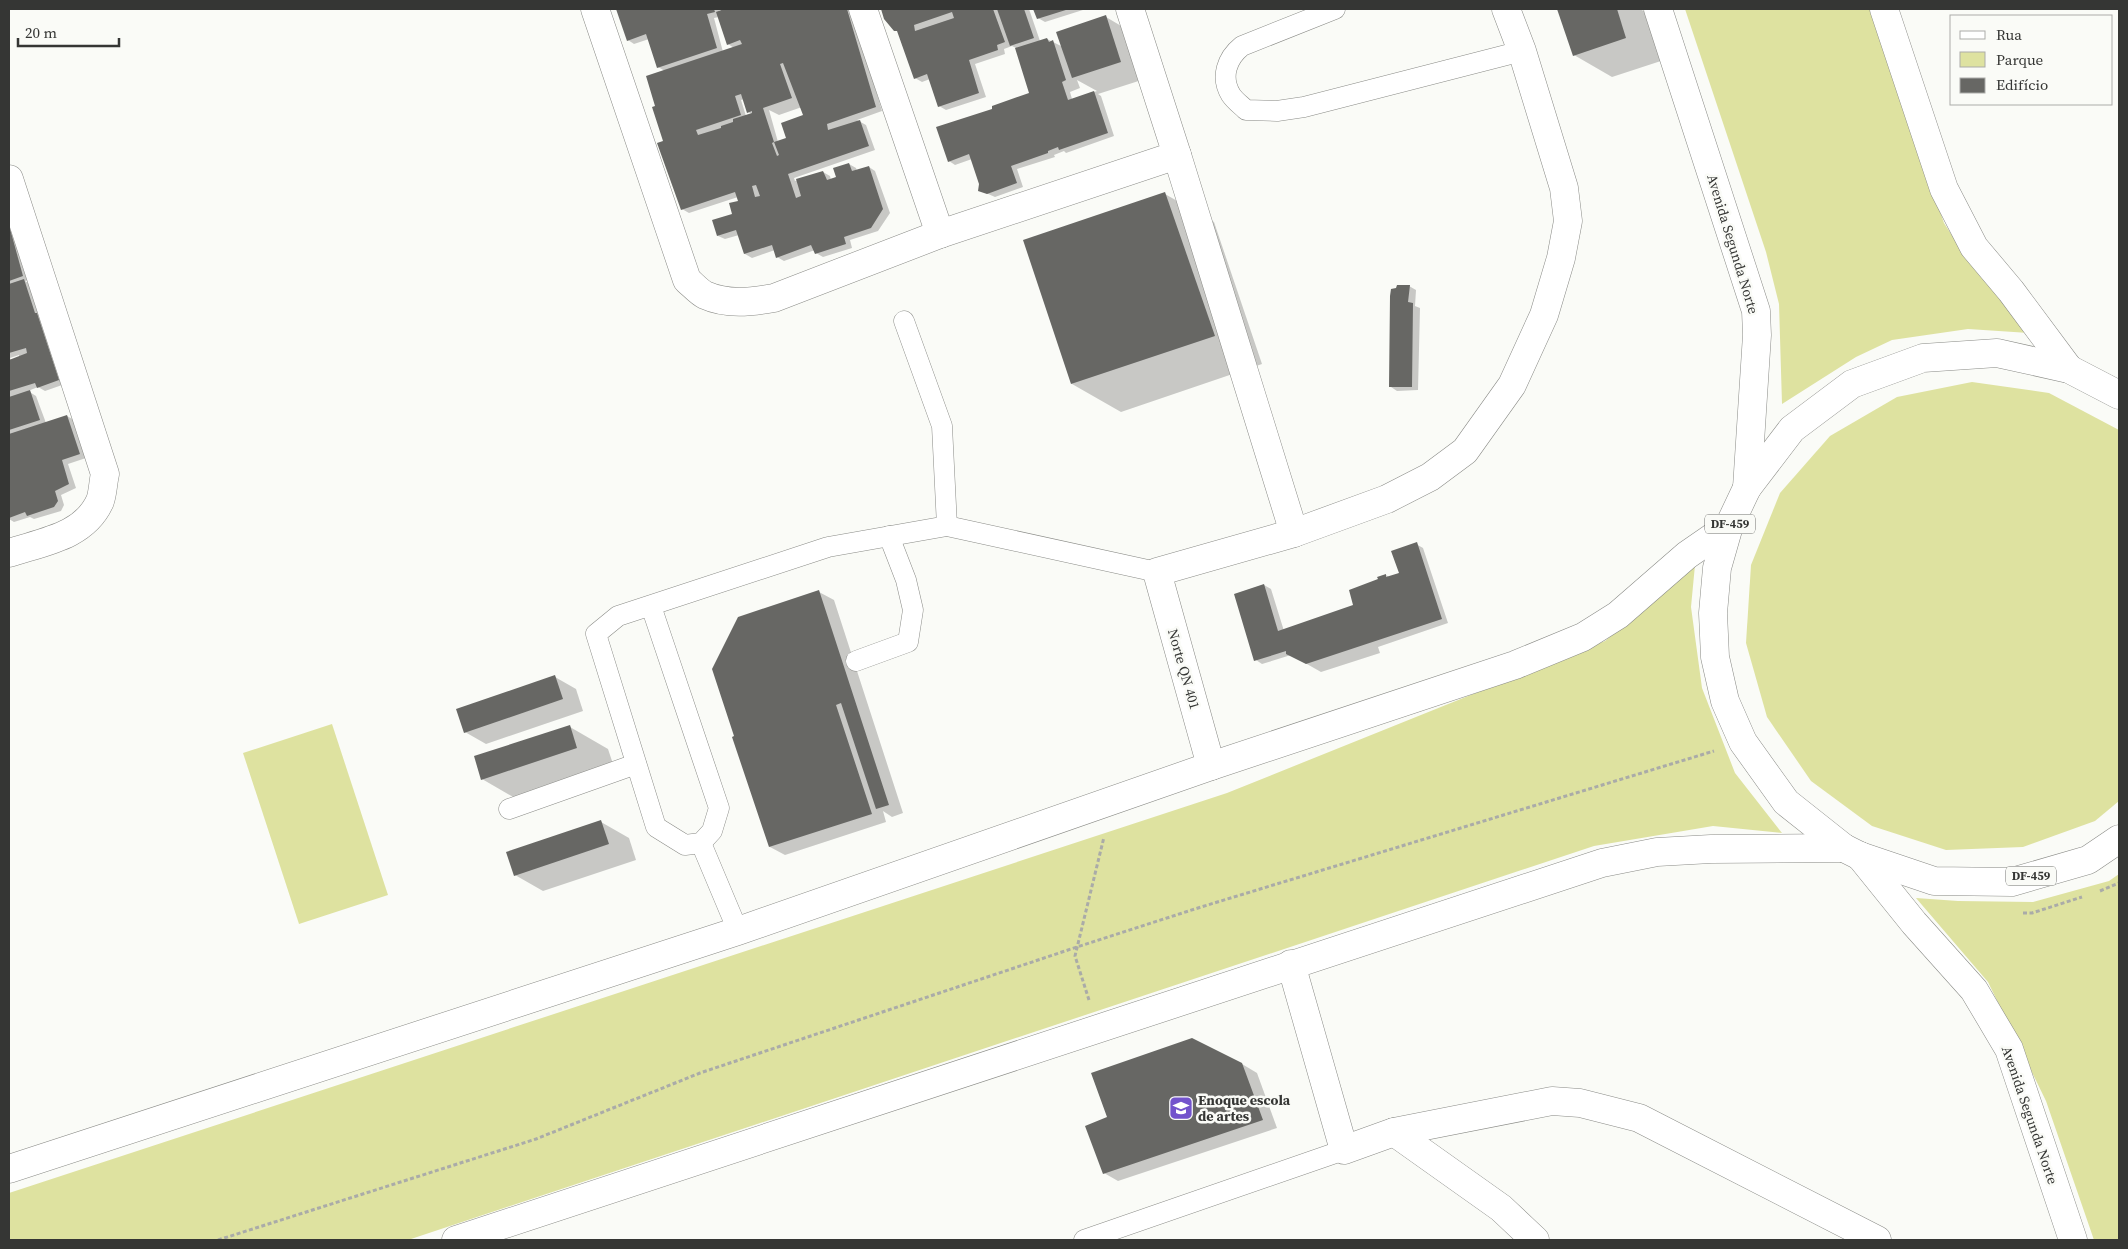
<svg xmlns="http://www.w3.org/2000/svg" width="2128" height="1249" font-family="'Source Serif 4',serif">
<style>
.green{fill:#dee2a0}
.shadow{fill:#0003;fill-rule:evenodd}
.building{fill:#676764;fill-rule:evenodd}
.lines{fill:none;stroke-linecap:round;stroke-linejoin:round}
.service-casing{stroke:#8a8b87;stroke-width:21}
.minor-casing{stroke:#8a8b87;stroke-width:29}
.secondary-casing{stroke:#8a8b87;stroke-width:29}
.primary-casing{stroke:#8a8b87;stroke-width:29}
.path{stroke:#aaaba8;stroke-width:3;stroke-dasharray:4 2.5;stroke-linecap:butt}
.service{stroke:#fff;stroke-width:20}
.minor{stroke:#fff;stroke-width:28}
.secondary{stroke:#fff;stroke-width:28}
.primary{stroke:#fff;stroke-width:28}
.labels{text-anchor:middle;stroke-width:5;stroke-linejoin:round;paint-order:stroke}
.shield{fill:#fafbf7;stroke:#70716e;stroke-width:1}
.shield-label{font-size:12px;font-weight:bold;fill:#353634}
.street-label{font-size:14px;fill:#353634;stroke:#fafbf7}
.poi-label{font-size:14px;font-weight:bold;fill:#353634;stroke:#fafbf7;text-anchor:start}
</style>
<rect width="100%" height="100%" fill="#fafbf7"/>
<g class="green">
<path d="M1685,9H1871L1944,223L1971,265L2029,333L1968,329L1892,340L1856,357L1782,404L1779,304L1766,252Z"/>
<path d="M1972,382L2049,393L2119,430V801L2095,821L2023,847L1946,850L1872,826L1811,781L1767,717L1746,643L1751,565L1780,493L1830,436L1897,397Z"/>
<path d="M1695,565L1691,607L1702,688L1735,773L1782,833L1713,826L1594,846L408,1240H9V1193L1227,793L1605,641Z"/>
<path d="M332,724L388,895L299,924L243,753Z"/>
<path d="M2119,874V1240H2094L2046,1101L1988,982L1916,898L1958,901L2033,902L2109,881Z"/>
</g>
<g class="shadow">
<path d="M617,9H719L720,12L729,9H852L882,111L857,120L866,125L875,150L794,178L795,181L823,172L830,176L831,180L837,178L849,164L856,168L857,171L869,167L875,171L890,213L878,231L850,240L852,248L823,257L816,253L815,250L784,261L777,257L775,250L752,258L745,254L739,235L725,239L718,236L734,214L739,201L738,197L689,213L682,209L657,107L665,71L658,67L649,39L634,44L628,40ZM719,17L728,44L734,48L723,52L714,18ZM744,99L748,112L752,114L746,116L741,100ZM802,107L805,116L788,139L778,142L769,110L779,115Z"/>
<path d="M882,9H1029L1040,41L1047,39L1063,47L1106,17L1133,33L1148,78L1098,94L1101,96L1114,136L1066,153L1064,151L1054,155L1055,157L1017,169L1023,187L995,197L979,190L980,184L972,159L955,165L949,161L993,109L1032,93L1016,48L1012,46L1004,49L1005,54L975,64L986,97L946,110L939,106L930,79L922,82L915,78L899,32L886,19ZM1077,80L1097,91L1072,99L1070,92L1080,88Z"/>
<path d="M1034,9H1086L1045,22L1038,18Z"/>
<path d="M1558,9H1640L1649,14L1664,60L1612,77L1574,55Z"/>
<path d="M1165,194L1214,222L1262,364L1121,412L1072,384Z"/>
<path d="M9,215L29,280L25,281L30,284L65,384L45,391L38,387L28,391L36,396L46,423L67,416L74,420L86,458L68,464L76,488L61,495L64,505L61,511L34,519L30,517L14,522L9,519ZM19,355V357L11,360L10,358Z"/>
<path d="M1409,286L1416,290L1415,306L1420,308L1418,390L1397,391L1391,387L1398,289Z"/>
<path d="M1416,544L1423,548L1448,623L1378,647L1380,653L1321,672L1291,655L1262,664L1256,660L1264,585L1271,589L1284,631L1353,607L1386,575L1389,577L1400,573Z"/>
<path d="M819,592L834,600L903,813L892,817L883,811L886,822L785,855L770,847Z"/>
<path d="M555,677L576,689L583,711L486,744L465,732Z"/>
<path d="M570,727L608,749L615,770L520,801L482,779Z"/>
<path d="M601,822L629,838L636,860L543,891L515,875Z"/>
<path d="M1242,1064L1257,1073L1277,1128L1118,1181L1104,1173Z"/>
</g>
<g class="building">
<path d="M616,9H714L715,12L707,14L717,48L657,68L646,34L627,41Z"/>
<path d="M724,9H847L876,107L827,124L828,130L860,120L869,146L788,174L796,198L801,196L796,179L823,171L827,180L836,177L833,168L849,163L852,171L869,166L883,209L871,228L844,237L846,244L815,254L811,245L776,258L772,245L744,254L736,230L717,236L712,220L732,214L729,203L738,201L735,192L681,210L657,143L663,141L652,107L655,106L646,76L742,44L740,40L727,45L716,12ZM783,63L803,115L781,123L786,138L774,142L763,108L792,98L780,64ZM741,94L747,113L752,111V113L733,119V122L721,126V128L698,135L696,130L741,115L735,96ZM774,142L779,155L777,156L772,143ZM756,185L760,196L755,197L752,186Z"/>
<path d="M881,9H993L1005,42L997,45L998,50L969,60L979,93L938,107L927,74L914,79L897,31H894L884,19ZM952,12L954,18L915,31L914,25Z"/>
<path d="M997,9H1024L1034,38L1010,46Z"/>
<path d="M1033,9H1069L1037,19Z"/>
<path d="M1557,9H1617L1626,38L1573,56Z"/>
<path d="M1106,15L1121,62L1072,78L1056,32Z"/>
<path d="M1047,38L1049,42L1053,40L1066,80L1062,82L1068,100L1094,91L1108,133L1059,150L1058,147L1048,151V153L1011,166L1017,183L987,194L978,191L979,184L969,154L948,162L936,127L992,109V106L1029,93L1015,48Z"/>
<path d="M1165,192L1215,336L1071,384L1023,240Z"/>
<path d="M9,225L23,276L9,281Z"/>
<path d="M24,279L35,313H37L59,380L37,388L35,383L9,391V360L27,353L26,348L9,353V284Z"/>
<path d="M1397,285H1410L1408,302L1413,303L1412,387H1389L1390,296L1391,289L1396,288Z"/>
<path d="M30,390L40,420L9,430V397Z"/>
<path d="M67,415L80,454L62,460L69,484L55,491L58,501L54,507L27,516L25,512L9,518V434Z"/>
<path d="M1417,542L1442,619L1306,664L1286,654V651L1254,661L1234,594L1264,584L1278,631L1353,605L1349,590L1378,579L1377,577L1386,574V577L1399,573L1391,551Z"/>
<path d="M819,590L889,805L876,809L841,703L836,705L872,814L769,847L732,737L734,736L712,669L738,617Z"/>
<path d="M555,675L563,699L464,733L456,709Z"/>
<path d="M570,725L577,748L481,780L474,756Z"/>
<path d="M601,820L609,844L514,876L506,852Z"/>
<path d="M1192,1038L1242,1063L1263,1120L1103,1174L1085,1126L1107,1117L1091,1073Z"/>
</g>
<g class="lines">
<g class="service-casing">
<g id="service">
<path d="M1335,9L1242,46C1227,58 1220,77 1231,95C1235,101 1241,105 1246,110L1277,111L1304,107L1522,51"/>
<path d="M904,321L942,426L947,526"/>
<path d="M651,606L719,808L712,831L701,843L685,845L656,827L596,634L618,616L828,547L947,526L1157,572"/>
<path d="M856,661L908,642L913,610L906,580L889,536"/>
<path d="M509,809L636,764"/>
<path d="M701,843L738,931"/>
<path d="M1084,1240L1344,1150"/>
</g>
</g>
<g class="minor-casing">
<g id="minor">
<path d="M595,9L687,280C693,285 699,292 705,295C727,305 751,302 774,298L940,234L1177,155L1130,9"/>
<path d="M863,9L940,234"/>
<path d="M1177,155L1294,533"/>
<path d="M9,179L105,474C103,482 103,493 100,501C84,537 42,542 9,553"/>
<path d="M1211,766L1157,572L1294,533L1387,499L1430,477L1465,451L1512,385L1544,315L1561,258L1568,221L1564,188L1522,51L1506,9"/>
<path d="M1291,964L1344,1150L1394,1132L1552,1101L1580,1103L1639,1118L1877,1240"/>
<path d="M1394,1132L1501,1208L1535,1240"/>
</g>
</g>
<g class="secondary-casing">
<g id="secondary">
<path d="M1658,9L1756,311L1757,335L1747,488"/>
<path d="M1884,9L1944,189L1974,247L2011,291L2069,369"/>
<path d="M1860,856L1914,923L1974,990L2009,1049L2073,1240"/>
</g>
</g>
<g class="primary-casing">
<g id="primary">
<path d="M2119,395L2069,369L1997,353L1923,358L1852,384L1792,429L1747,488L1729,526L1717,568L1713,613L1715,657L1725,701L1743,742L1786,802L1844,848L1860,856L1934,881L2012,882L2088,860L2119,839"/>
<path d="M9,1169L738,931L1211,766L1515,665L1583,637L1618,615L1687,555L1729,526"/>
<path d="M456,1240L1602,863L1657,852L1711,849L1844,848"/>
</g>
</g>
<g class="path">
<path d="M2100,891L2119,883"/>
<path d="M2023,913H2032L2082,897"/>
<path d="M1089,1000L1075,956L1104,837"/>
<path d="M218,1240L536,1139L700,1073L1077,947L1201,907L1714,751"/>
</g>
<use href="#service" class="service"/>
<use href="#minor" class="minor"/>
<use href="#secondary" class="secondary"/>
<use href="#primary" class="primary"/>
</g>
<defs>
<g id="school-square" transform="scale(1.25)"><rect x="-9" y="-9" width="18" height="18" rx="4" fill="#7353cc" stroke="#fafbf7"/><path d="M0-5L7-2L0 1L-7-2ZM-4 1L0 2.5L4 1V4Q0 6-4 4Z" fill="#fff"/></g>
</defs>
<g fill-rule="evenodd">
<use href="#school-square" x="1181" y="1108"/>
</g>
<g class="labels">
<g class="shield">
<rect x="1705" y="514.5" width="50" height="19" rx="4"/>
<rect x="2006" y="866.5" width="50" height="19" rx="4"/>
</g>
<g class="shield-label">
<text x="1730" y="528">DF-459</text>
<text x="2031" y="880">DF-459</text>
</g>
<g class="street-label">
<text transform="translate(1733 244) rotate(73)" y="5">Avenida Segunda Norte</text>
<text transform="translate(1184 669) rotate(74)" y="5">Norte QN 401</text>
<text transform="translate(2030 1115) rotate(71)" y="5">Avenida Segunda Norte</text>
</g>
<g class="poi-label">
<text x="1198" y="1105">Enoque escola<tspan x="1198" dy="16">de artes</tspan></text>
</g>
</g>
<rect width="2128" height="1249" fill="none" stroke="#353634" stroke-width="20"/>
<rect x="1950" y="15" width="162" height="90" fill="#fafbf7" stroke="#abaca9"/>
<rect x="1960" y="31" width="25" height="8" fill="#ffffff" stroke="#abaca9"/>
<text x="1996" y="40" font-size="15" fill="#353634">Rua</text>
<rect x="1960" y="52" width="25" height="15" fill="#dee2a0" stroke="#abaca9"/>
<text x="1996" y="65" font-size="15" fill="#353634">Parque</text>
<rect x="1960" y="78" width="25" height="15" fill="#676764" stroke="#abaca9"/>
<text x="1996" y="90" font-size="15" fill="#353634">Edifício</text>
<path d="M18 38v8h101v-8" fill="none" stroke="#353634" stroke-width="2.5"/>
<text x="25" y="38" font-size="15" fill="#353634" stroke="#fafbf7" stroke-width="4" paint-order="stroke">20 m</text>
</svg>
